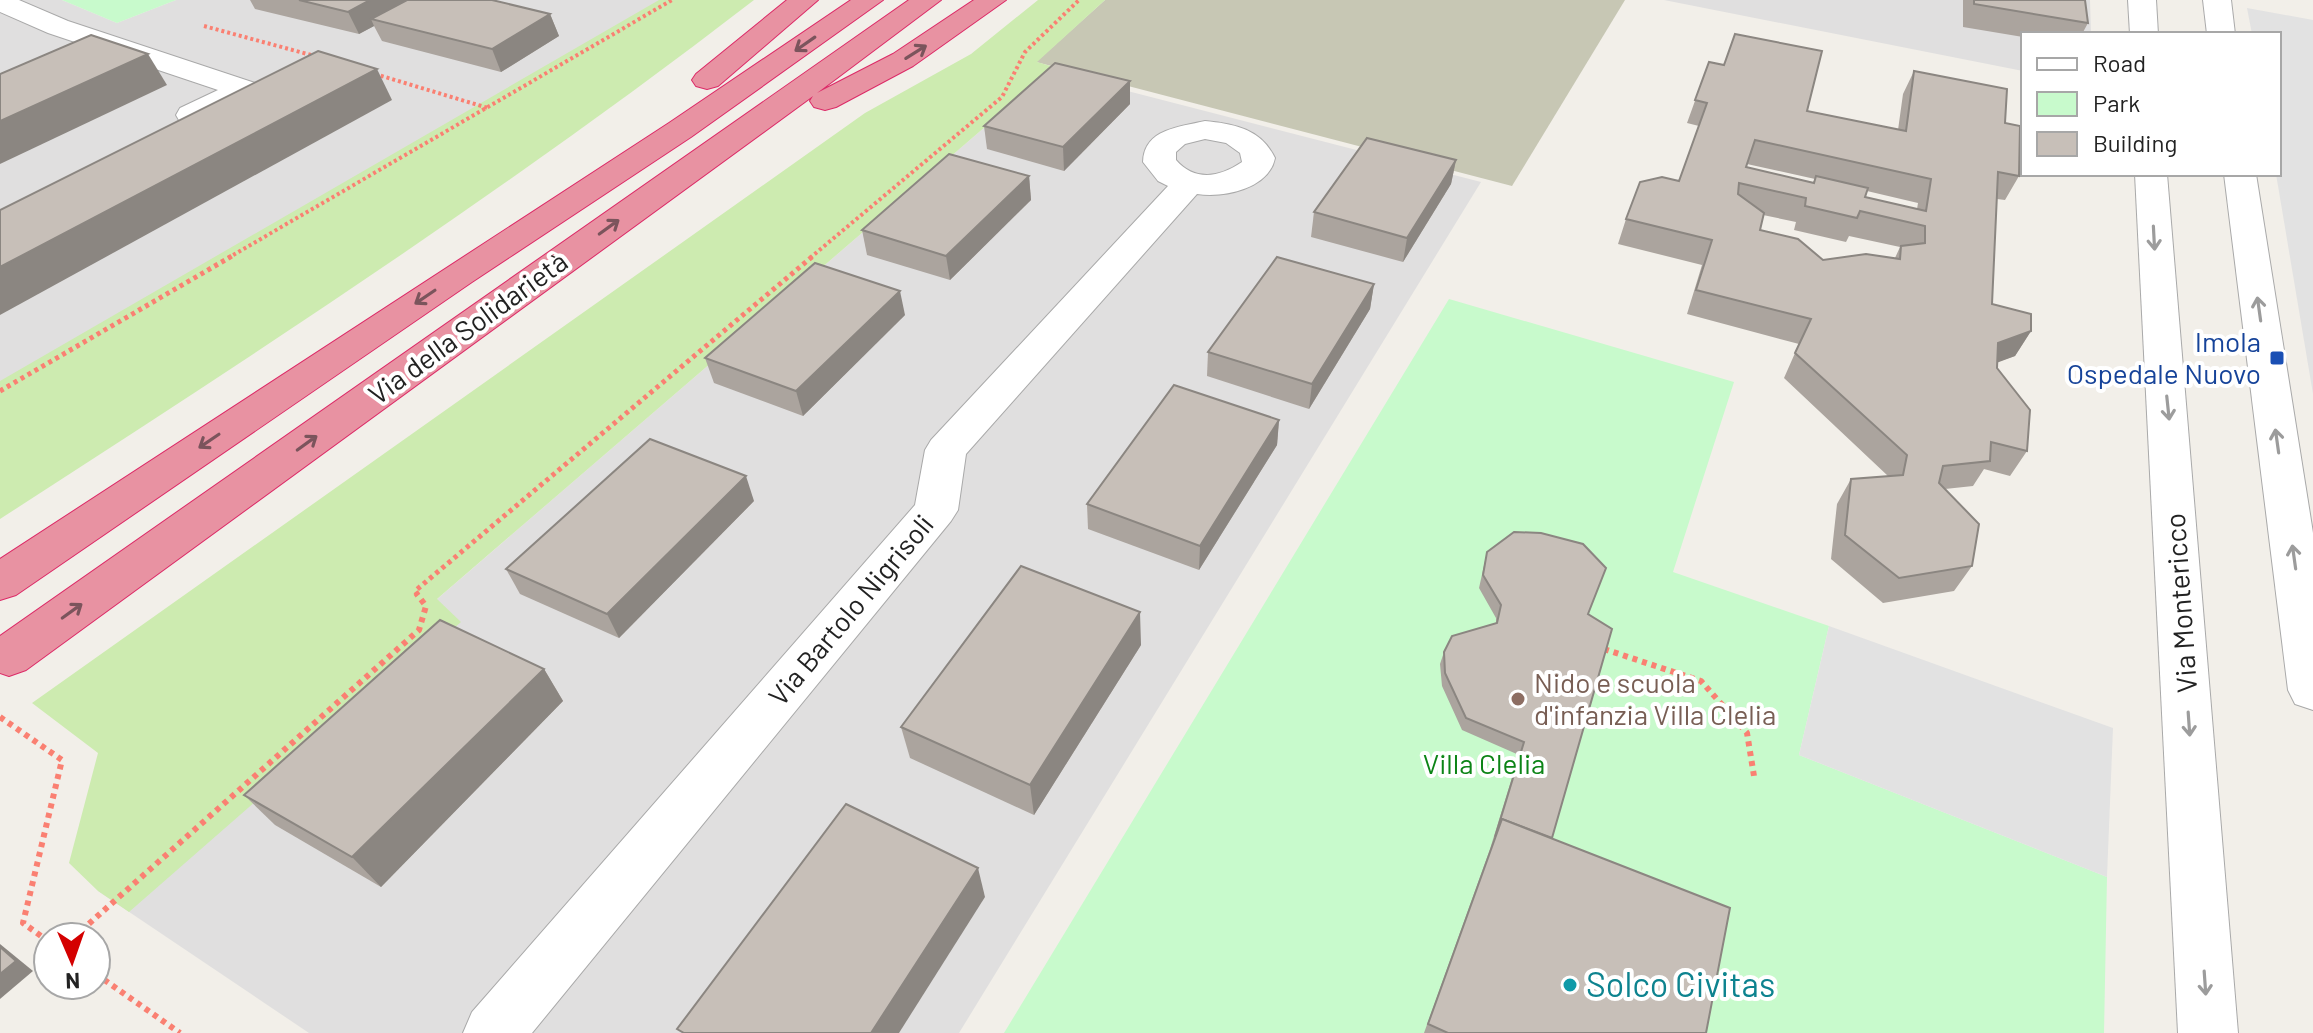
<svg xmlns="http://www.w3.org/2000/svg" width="2313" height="1033" font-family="Barlow,sans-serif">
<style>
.residential{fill:#e0dfdf}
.construction{fill:#c7c7b4}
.grass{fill:#cdebb0}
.park{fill:#c8facc}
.parking{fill:#e2e2e2}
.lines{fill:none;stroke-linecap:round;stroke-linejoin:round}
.minor-casing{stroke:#a9a9a9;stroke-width:2}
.highway-casing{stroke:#dc2a67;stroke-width:2}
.path-far2{stroke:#fa8072;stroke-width:4;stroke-dasharray:3 3;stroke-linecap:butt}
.path-far1{stroke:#fa8072;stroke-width:5;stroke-dasharray:4 4;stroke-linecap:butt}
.path{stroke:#fa8072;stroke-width:6;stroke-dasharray:5 5;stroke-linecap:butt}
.minor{fill:#fff;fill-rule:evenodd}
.highway{fill:#e892a2;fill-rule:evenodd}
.wall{fill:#aba49e;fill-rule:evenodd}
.shaded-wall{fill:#8b8681}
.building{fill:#c7bfb8;stroke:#8b8681;stroke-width:2;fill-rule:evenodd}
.oneway{stroke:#7b545c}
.oneway2{stroke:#9c9c9c}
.transit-dot{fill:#1a4fb4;stroke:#fff;stroke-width:3}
.education-dot{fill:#8d6e63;stroke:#fff;stroke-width:3}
.culture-dot{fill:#0f9aa8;stroke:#fff;stroke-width:3}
.labels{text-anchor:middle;stroke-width:8;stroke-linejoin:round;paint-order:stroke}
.street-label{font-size:28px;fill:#222;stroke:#fff}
.transit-label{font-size:28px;fill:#164399;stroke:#fff;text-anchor:end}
.education-label{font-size:28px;fill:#785e54;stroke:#fff;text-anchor:start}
.park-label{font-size:28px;fill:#0c8416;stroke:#fff}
.near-culture-label{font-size:34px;fill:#0d838f;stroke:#fff;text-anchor:start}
</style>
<rect width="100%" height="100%" fill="#f2efe9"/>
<g class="residential">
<path d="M0,0H62L117,23L176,0H733L0,442Z"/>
<path d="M1664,0H2090L2091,34H2023V71Z"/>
<path d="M1050,71L1481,182L959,1033H309L98,891Z"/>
</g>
<path class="construction" d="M1105,0H1625L1512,186L1036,62Z"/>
<g class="grass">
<path d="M659,0H754C513,186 256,354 0,519V381Z"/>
<path d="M1038,0H1105L1037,62L1054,67L1050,71L437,599L461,622L129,912L98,891L69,863L98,753L32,703L865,113L971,54Z"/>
</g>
<g class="park">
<path d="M62,0H176L117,23Z"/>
<path d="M1449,299L1734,382L1673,572L1829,626L1799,755L2107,877L2104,1033H1004Z"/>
</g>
<g class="parking">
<path d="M2247,8L2313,20V394L2276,174H2279V34H2252Z"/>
<path d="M1829,626L2113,728L2107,877L1799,755Z"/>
</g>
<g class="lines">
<g class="minor-casing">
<g id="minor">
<path d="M0,0H19L68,21L255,83L259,89L255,95C233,106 205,128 180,122L176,115L180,108L218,90L48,33L0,12Z"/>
<path d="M2128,0H2156L2158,34H2130Z"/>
<path d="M2203,0H2231L2235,34H2207Z"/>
<path d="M1205,121C1235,124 1261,129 1275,158C1269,189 1224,198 1197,194L966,454L958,510L951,521L532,1033H463L472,1012L915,505L925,450L931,440L1168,186L1158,181L1143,162C1144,129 1179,127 1205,121ZM1205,139L1226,143L1240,153L1242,162C1220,177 1195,182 1176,160V152L1185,144Z"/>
<path d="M2135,174H2167L2238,1033H2178Z"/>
<path d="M2224,174H2256L2313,533V710L2295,704L2288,690Z"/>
</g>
</g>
<g class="highway-casing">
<g id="highway">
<path d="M787,0H818L718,86L707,89L696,86L692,80L696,74Z"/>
<path d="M851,0H883L691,137L472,282L16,595L0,600V559L669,123Z"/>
<path d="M909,0H941L817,93L893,54L974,0H1006L913,66L836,107L825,110L814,107L810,101L813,96L26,670L9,676L0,673V636Z"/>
</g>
</g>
<g class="path-far2">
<path d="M204,26L311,55"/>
<path d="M375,74L488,108"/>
<path d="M228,258L672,0"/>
<path d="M810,258L1002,97L1025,52L1079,0"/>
</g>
<g class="path-far1">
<path d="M0,391L232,256"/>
<path d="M418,595L415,591L813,256"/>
</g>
<g class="path">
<path d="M1604,649L1701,681L1747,733L1754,776"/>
<path d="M0,717L62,760L23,923L48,941"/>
<path d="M74,937L419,630L426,606L416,593"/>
<path d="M96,974L180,1033"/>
</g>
<use href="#minor" class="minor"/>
<use href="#highway" class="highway"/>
</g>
<g class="wall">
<path d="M250,0H492L550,14L559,36L501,72L382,41L374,26L359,34L255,9Z"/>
<path d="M1963,0H2085L2088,23L2082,34H2023V37L1963,27Z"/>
<path d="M1709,62L1807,111L1898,130L1903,94L1914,71L2005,123L2019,176L2005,200L1997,199L1992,304L2031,331L2015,356L1997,362V368L2027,451L2010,476L1984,469L1973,486L1945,489L1972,566L1954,591L1883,603L1831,559L1837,504L1851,479L1888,476L1784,378L1799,344L1687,314L1702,265L1618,244L1626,219L1679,181L1699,126L1687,123ZM1747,164L1815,179L1813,183L1746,167ZM1867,191L1918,203L1917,209L1865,197ZM1763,215L1796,222L1794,230L1846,242L1849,236L1900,247L1895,258L1823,260L1760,230Z"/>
<path d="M1130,81V104L1064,171L987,149L984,126Z"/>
<path d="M1456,160L1451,184L1403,262L1311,237L1314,212Z"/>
<path d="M1029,176L1031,200L950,280L867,255L862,230Z"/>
<path d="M1374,284L1370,309L1309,409L1207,376L1208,352Z"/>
<path d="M905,315L803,416L714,383L705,358Z"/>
<path d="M1279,420L1277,445L1199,570L1088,529L1087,504Z"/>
<path d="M754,501L619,638L520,594L506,569Z"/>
<path d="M1487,552L1588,614L1552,838L1706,1033H1424L1490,849L1519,755L1462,730L1442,686L1440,664L1444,652L1496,623V618L1479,588Z"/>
<path d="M1141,645L1034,815L910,758L901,727Z"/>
<path d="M544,669L563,701L381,887L275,825L244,795Z"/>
</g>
<g class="shaded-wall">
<path d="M370,0H413L371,19L374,26L359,34L348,12Z"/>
<path d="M550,14L559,36L501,72L492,49Z"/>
<path d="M148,54L167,85L0,164V121Z"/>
<path d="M377,69L392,100L0,315V267Z"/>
<path d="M1130,81V104L1064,171L1063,147Z"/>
<path d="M1456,160L1451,184L1403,262L1407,238Z"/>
<path d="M1029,176L1031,200L950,280L946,256Z"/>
<path d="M1374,284L1370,309L1309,409L1312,384Z"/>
<path d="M900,291L905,315L803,416L796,391Z"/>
<path d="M2031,331L2015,356L1983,368L1998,343Z"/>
<path d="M1279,420L1277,445L1199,570L1200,546Z"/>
<path d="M746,476L754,501L619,638L607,614Z"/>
<path d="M1140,612L1141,645L1034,815L1030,785Z"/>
<path d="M544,669L563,701L381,887L352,857Z"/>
<path d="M978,868L985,897L899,1033H871Z"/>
<path d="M0,944L33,971L0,999Z"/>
</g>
<g class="building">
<path d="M299,0H370L348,12Z"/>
<path d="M407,0H492L550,14L492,49L371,19Z"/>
<path d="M1974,0H2085L2088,23L1974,4Z"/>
<path d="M1735,34L1822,51L1807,111L1906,131L1914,71L2007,89L2005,123L2020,126L2019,176L1998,172L1992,304L2031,314V331L1998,343L1997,368L2030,410L2027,451L1991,442L1990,461L1943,466L1939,483L1979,524L1972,566L1899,578L1845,535L1851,479L1903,475L1907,455L1795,353L1811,319L1696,290L1712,240L1626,219L1640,182L1662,177L1679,181L1707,103L1695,100L1709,62L1724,65ZM1755,140L1931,179L1926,211L1865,197L1868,188L1816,176L1814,183L1746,167ZM1739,183L1806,198L1805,206L1857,218L1860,211L1925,226V243L1901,246L1900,259L1866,254L1823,260L1798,239L1760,230L1764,213L1738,194Z"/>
<path d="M91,35L148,54L0,121V74Z"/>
<path d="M318,51L377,69L0,267V210Z"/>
<path d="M1055,63L1130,81L1063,147L984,126Z"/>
<path d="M1367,138L1456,160L1407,238L1314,212Z"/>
<path d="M949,154L1029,176L946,256L862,230Z"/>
<path d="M1277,257L1374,284L1312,384L1208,352Z"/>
<path d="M815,263L900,291L796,391L705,358Z"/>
<path d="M1174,385L1279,420L1200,546L1087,504Z"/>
<path d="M650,439L746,476L607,614L506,569Z"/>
<path d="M1514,532L1541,533L1583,544L1606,568L1588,614L1612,629L1552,838L1502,819L1495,837L1524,742L1466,718L1445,673L1444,652L1452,636L1497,623L1501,605L1483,575L1487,552Z"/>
<path d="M1021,566L1140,612L1030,785L901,727Z"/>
<path d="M440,620L544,669L352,857L244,795Z"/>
<path d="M846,804L978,868L871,1033H684L677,1029Z"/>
<path d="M1502,819L1730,908L1706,1033H1448L1428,1024Z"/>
<path d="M0,947L16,961L0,974Z"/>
</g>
<defs><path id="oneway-shaft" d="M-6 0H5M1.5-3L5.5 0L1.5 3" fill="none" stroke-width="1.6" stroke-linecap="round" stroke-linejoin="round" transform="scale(2)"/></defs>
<g class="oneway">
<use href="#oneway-shaft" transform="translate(805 44) rotate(145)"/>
<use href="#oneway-shaft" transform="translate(916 52) rotate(-32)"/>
<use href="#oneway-shaft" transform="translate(609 227) rotate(-36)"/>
<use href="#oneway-shaft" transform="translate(425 297) rotate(146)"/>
<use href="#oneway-shaft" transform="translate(209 441) rotate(146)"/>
<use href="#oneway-shaft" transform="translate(307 443) rotate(-36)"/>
<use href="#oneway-shaft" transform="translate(72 611) rotate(-36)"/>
</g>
<g class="oneway2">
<use href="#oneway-shaft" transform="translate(2154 238) rotate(87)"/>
<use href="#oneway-shaft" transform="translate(2259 309) rotate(-98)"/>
<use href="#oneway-shaft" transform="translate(2168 408) rotate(84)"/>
<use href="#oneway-shaft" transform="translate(2277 441) rotate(-98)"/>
<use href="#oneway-shaft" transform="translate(2294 557) rotate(-98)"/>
<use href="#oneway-shaft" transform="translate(2189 724) rotate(86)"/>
<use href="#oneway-shaft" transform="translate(2205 983) rotate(86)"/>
</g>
<rect class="transit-dot" x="2269" y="350" width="16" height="16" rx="4"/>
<circle class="education-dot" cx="1518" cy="699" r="8"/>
<circle class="culture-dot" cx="1570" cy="985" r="8"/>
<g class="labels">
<g class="street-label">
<text transform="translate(468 328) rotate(-36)" y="10">Via della Solidarietà</text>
<text transform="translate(2181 603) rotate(-94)" y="10">Via Montericco</text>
<text transform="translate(851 610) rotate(-50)" y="10">Via Bartolo Nigrisoli</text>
</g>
<g class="transit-label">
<text x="2261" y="352">Imola<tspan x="2261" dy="32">Ospedale Nuovo</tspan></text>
</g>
<g class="education-label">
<text x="1534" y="693">Nido e scuola<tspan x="1534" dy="32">d'infanzia Villa Clelia</tspan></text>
</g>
<g class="park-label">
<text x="1484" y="774">Villa Clelia</text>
</g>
<g class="near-culture-label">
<text x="1586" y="997">Solco Civitas</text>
</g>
</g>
<rect x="2021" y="32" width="260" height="144" fill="#ffffff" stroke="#a7a7a7" stroke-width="2"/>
<rect x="2037" y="58" width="40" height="12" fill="#ffffff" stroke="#a7a7a7" stroke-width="2"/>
<text x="2093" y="72" font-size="24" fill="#222222">Road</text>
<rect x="2037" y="92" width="40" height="24" fill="#c8facc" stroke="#a7a7a7" stroke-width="2"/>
<text x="2093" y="112" font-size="24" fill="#222222">Park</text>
<rect x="2037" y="132" width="40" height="24" fill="#c7bfb8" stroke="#a7a7a7" stroke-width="2"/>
<text x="2093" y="152" font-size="24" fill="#222222">Building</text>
<g transform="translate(72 961) rotate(178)"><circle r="38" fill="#ffffff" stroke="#a7a7a7" stroke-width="2"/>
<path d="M0-6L14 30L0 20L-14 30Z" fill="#d40000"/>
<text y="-12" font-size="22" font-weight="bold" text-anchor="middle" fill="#222222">N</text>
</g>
</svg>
